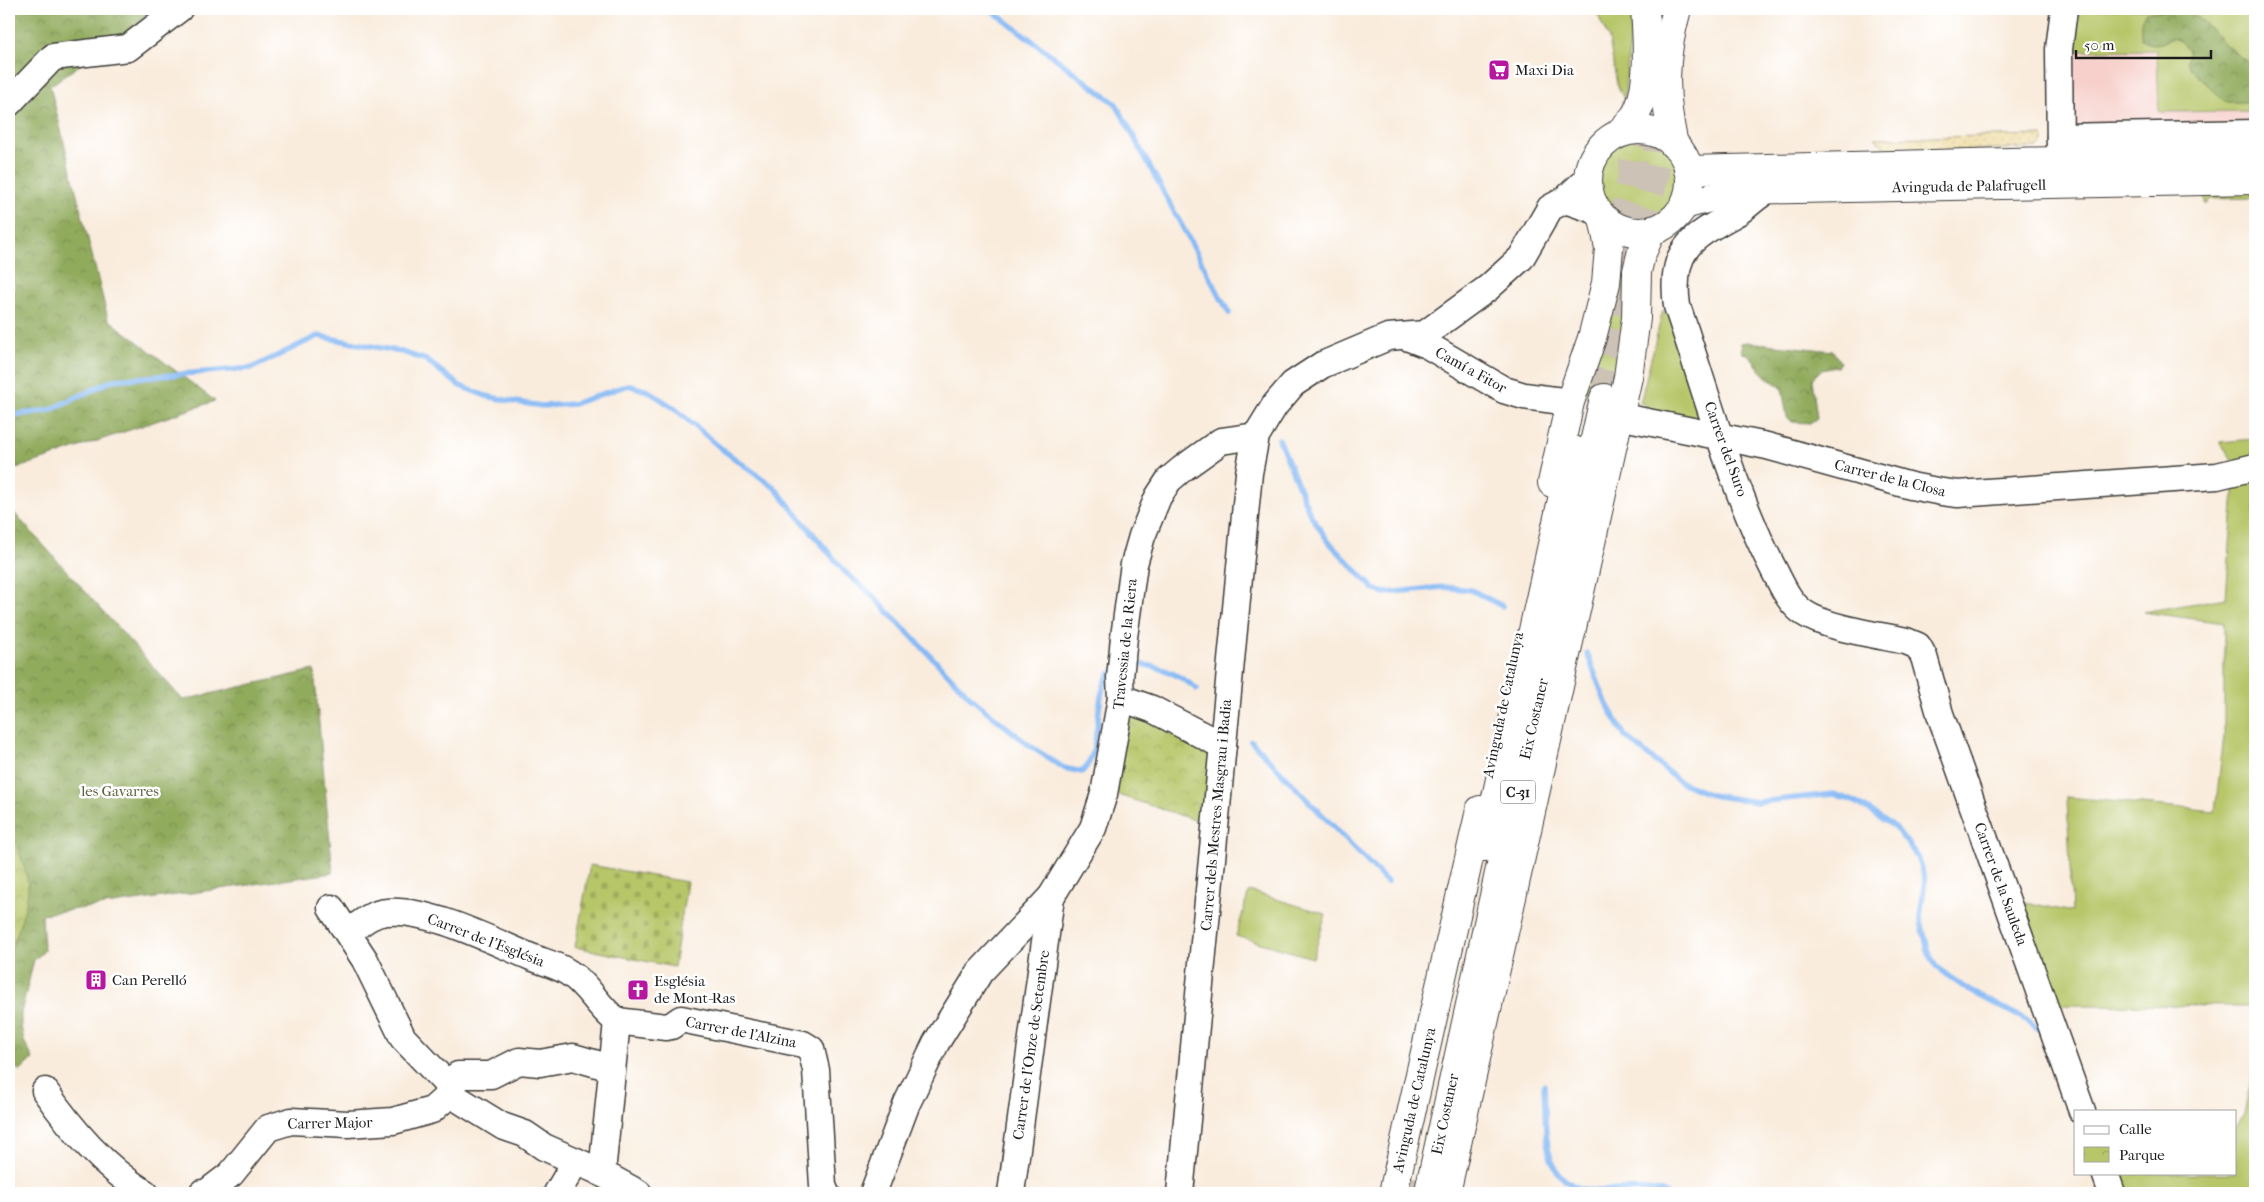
<svg xmlns="http://www.w3.org/2000/svg" width="2264" height="1202" font-family="'IM FELL French Canon',serif">
<style>
.built{fill:#f7d0cb}
.grass{fill:#b7c669;stroke:#6a7142}
.forest{fill:url(#forest-crowns);stroke:#56643c}
.sand{fill:url(#sand-dots);stroke:#857b5d}
.cemetery{fill:url(#cemetery-stones);stroke:#6a7142}
.park{fill:url(#park-crowns);stroke:#6a7142}
.lines{fill:none;stroke-linecap:round;stroke-linejoin:round}
.stream{stroke:#87baf5;stroke-width:5.5}
.highway-tunnel{stroke:#cdc2b6;stroke-width:28;stroke-dasharray:28 14;stroke-linecap:butt}
.minor-casing{stroke:#3d3b39;stroke-width:29}
.major-casing{stroke:#3d3b39;stroke-width:30}
.highway-casing{stroke:#3d3b39;stroke-width:30}
.minor{stroke:#fff;stroke-width:26}
.major{stroke:#fff;stroke-width:28}
.highway{stroke:#fff;stroke-width:28}
.labels{text-anchor:middle;stroke-width:5;stroke-linejoin:round;paint-order:stroke}
.shield{fill:#fff;stroke:#606060;stroke-width:1}
.shield-label{font-size:14px;font-weight:bold;fill:#1c1c1c}
.poi-label{font-size:15px;fill:#1c1c1c;stroke:#fff;text-anchor:start}
.street-label{font-size:15px;fill:#1c1c1c;stroke:#fff}
.park-label{font-size:15px;fill:#5a603b;stroke:#fff}
</style>
<defs>
<pattern id="forest-crowns" width="20" height="18" patternUnits="userSpaceOnUse" patternTransform="scale(1.25)"><rect width="20" height="18" fill="#91ab5d"/><path d="M2 6a3 3 0 1 1 6 0M12 15a3 3 0 1 1 6 0" fill="none" stroke="#768a4c"/></pattern>
<pattern id="sand-dots" width="8" height="8" patternUnits="userSpaceOnUse" patternTransform="scale(1.25)"><rect width="8" height="8" fill="#eeda9e"/><path d="M2 2h.1M6 6h.1" fill="none" stroke="#ccba88" stroke-width="1.8" stroke-linecap="round"/></pattern>
<pattern id="cemetery-stones" width="16" height="16" patternUnits="userSpaceOnUse" patternTransform="scale(1.25)"><rect width="16" height="16" fill="#b7c669"/><path d="M2 7V4a2 2 0 0 1 4 0v3zM10 15v-3a2 2 0 0 1 4 0v3z" fill="#9daa5a"/></pattern>
<pattern id="park-crowns" width="20" height="18" patternUnits="userSpaceOnUse" patternTransform="scale(1.25)"><rect width="20" height="18" fill="#b7c669"/><path d="M2 6a3 3 0 1 1 6 0M12 15a3 3 0 1 1 6 0" fill="none" stroke="#9daa5a"/></pattern>
</defs>
<rect width="100%" height="100%" fill="#fff"/>
<filter id="ink" filterUnits="userSpaceOnUse"><feTurbulence type="fractalNoise" baseFrequency=".02" numOctaves="2"/><feDisplacementMap in="SourceGraphic" scale="10" xChannelSelector="R" yChannelSelector="G"/><feConvolveMatrix kernelMatrix="1 2 1 2 8 2 1 2 1" color-interpolation-filters="sRGB"/></filter>
<filter id="wash" filterUnits="userSpaceOnUse"><feTurbulence type="fractalNoise" baseFrequency=".0096" numOctaves="4" result="noise"/><feDisplacementMap in="SourceGraphic" scale="20" xChannelSelector="R" yChannelSelector="G"/><feGaussianBlur stdDeviation="1.12" result="paint"/><feColorMatrix in="noise" values="0 0 0 0 0 0 0 0 0 0 0 0 0 0 0 0 0 1.4 0 .05"/><feComposite in="paint" operator="in"/></filter>
<g filter="url(#wash)">
<rect width="100%" height="100%" fill="#f9ecdd"/>
<path class="built" d="M2157,50L2159,112L2255,111V124L2082,127L2075,122L2073,114L2074,51Z"/>
<g class="grass">
<path d="M1595,9H1633L1624,99L1617,85L1609,39Z"/>
<path d="M2079,9H2254L2255,111L2159,112L2157,50L2074,51Z"/>
<circle cx="1639" cy="181" r="42"/>
<path d="M2255,190V198L2211,199L2205,204L2204,195Z"/>
<path d="M1620,259L1631,261L1612,401L1578,394Z"/>
<path d="M9,277L16,285L9,319Z"/>
<path d="M1663,310L1671,318L1701,419L1697,421L1643,415L1646,404L1640,403Z"/>
<path d="M2255,439V459L2235,464L2220,442Z"/>
<path d="M2255,473V1011L2248,1006L2057,1005L2020,910L2025,902L2072,912L2067,797L2215,811L2224,736V623L2143,612L2226,598L2235,478Z"/>
<path d="M1249,891L1326,914L1313,958L1236,936Z"/>
<path d="M2255,1061V1193H2120L2113,1173H2235V1130L2244,1113Z"/>
<path d="M1404,1179L1437,1185L1436,1193H1401Z"/>
</g>
<g class="forest">
<path d="M9,9H159L50,86L108,319L215,401L9,471V319L16,285L9,277Z"/>
<path d="M2171,9C2200,10 2210,30 2228,47C2236,54 2245,60 2253,66L2255,97L2245,102H2226L2191,69L2187,62L2189,50L2181,41L2173,38C2162,43 2152,48 2141,39V22L2145,13Z"/>
<path d="M1747,342L1833,351L1840,362L1837,367L1821,370L1812,379L1817,418L1810,423L1792,422L1787,417L1782,388L1765,376L1748,354L1742,353L1741,343Z"/>
<path d="M9,507L183,700L314,670L333,873L42,914L44,951L34,960L21,1013V1025L24,1041L33,1059L21,1071L9,1064Z"/>
</g>
<path class="sand" d="M2043,135V143L2037,148L1889,152L1875,138Z"/>
<path class="cemetery" d="M590,865L687,882L674,967L575,947Z"/>
<g class="park">
<path d="M1137,710L1210,754L1204,823L1115,794C1119,775 1122,722 1137,710Z"/>
<path d="M9,828C15,840 28,873 28,887C28,902 16,940 9,953Z"/>
</g>
<g class="lines">
<g class="stream">
<path d="M990,9L1116,104L1229,313"/>
<path d="M9,416L50,410L113,380L252,368L318,336L402,352L426,360L460,386L486,396L515,402L542,406L573,404L628,385L648,391L674,408L723,450L774,487L845,572L872,595L972,699L1030,746L1064,768L1082,772C1105,750 1091,696 1111,673"/>
<path d="M1279,439L1310,514L1328,541L1374,589L1384,593L1444,587L1471,590L1502,606"/>
<path d="M1587,653L1605,701L1625,736L1680,782L1711,795L1757,802L1834,794L1856,802L1895,827L1917,856L1925,880L1920,917L1928,950L1936,967L1965,988L2030,1022L2038,1029"/>
<path d="M1127,665C1153,662 1178,674 1197,689"/>
<path d="M1251,741L1387,882"/>
<path d="M1544,1085C1547,1130 1538,1191 1601,1191C1623,1190 1644,1188 1666,1193"/>
</g>
</g>
</g>
<g filter="url(#ink)">
<g class="lines">
<g class="highway-tunnel">
<path d="M1612,270L1632,176L1638,100"/>
<path d="M1604,398L1655,174L1661,98"/>
<path d="M1409,1193L1412,1178"/>
</g>
<g class="minor-casing">
<g id="minor">
<path d="M9,103L53,57L128,48L179,9"/>
<path d="M2060,137L2255,133"/>
<path d="M2060,155L2059,49L2064,9"/>
<path d="M1770,189C1758,194 1749,205 1738,212C1693,237 1669,247 1677,306C1707,394 1731,487 1774,570C1782,585 1789,603 1804,613C1826,628 1878,635 1906,641L1918,646L1924,657L1940,714L2082,1111"/>
<path d="M1565,200L1597,211"/>
<path d="M1404,336L1427,345L1504,390L1524,396L1570,402"/>
<path d="M1618,416L1767,446L1911,486L1942,492L1958,494L2217,476L2255,467"/>
<path d="M1121,698L1152,709L1223,746"/>
<path d="M331,908L365,960L403,1038L446,1083L450,1094L502,1126L525,1134L544,1147L596,1170L638,1193"/>
<path d="M348,933C360,924 371,913 387,912C428,908 492,941 531,957C543,962 558,965 569,973C589,985 598,1008 617,1021L602,1173"/>
<path d="M617,1021L666,1027L671,1026L681,1019L803,1044L811,1049L816,1070L823,1186L826,1193"/>
<path d="M446,1083L458,1075H491L519,1061L540,1063L573,1057L611,1068"/>
<path d="M45,1091C73,1131 103,1166 145,1193"/>
<path d="M2105,1173L2112,1193"/>
<path d="M202,1193H206L231,1174L268,1128L291,1121L348,1124L393,1121L432,1110L450,1094"/>
<path d="M557,1193L576,1161"/>
<path d="M873,1193L907,1103L936,1043L980,972L1051,897L1093,828L1104,794L1121,698L1120,678L1124,637L1134,564L1142,536L1158,497L1169,480L1182,469L1221,441L1256,436"/>
<path d="M1011,1193L1051,897"/>
<path d="M1180,1193L1249,473L1256,436L1275,405L1293,384L1322,365L1388,337L1425,334L1488,288L1521,258L1550,208L1565,200L1587,179"/>
</g>
</g>
<g class="major-casing">
<g id="major">
<circle cx="1639" cy="181" r="51"/>
<path d="M1618,134C1623,129 1629,123 1634,117C1651,93 1647,37 1645,9"/>
<path d="M1674,145C1663,94 1663,59 1677,9"/>
<path d="M1688,170L2255,156"/>
<path d="M1684,205L1740,190L2255,180"/>
<path d="M1552,483L1570,402L1592,338L1606,283L1609,248L1603,218"/>
<path d="M1393,1193L1480,810"/>
<path d="M1446,1193L1628,377L1636,318L1637,271L1641,255L1652,230"/>
</g>
</g>
<g class="highway-casing">
<g id="highway">
<path d="M1485,847L1573,450"/>
<path d="M1430,1186L1604,398"/>
</g>
</g>
<use href="#minor" class="minor"/>
<use href="#major" class="major"/>
<use href="#highway" class="highway"/>
</g>
</g>
<defs>
<g id="supermarket-square" transform="scale(1.125)"><rect x="-9" y="-9" width="18" height="18" rx="4" fill="#b5179e" stroke="#fff"/><path d="M-6-5.5h2.5l.6 2H6L4.5 2H-2.5L-4.4-4H-6ZM-1.5 3.2a1.3 1.3 0 1 0 .1 0ZM3 3.2a1.3 1.3 0 1 0 .1 0Z" fill="#fff"/></g>
<g id="building-square" transform="scale(1.125)"><rect x="-9" y="-9" width="18" height="18" rx="4" fill="#b5179e" stroke="#fff"/><path d="M-4-6H4V6H1V3H-1V6H-4ZM-2.5-4.3h1.7v1.8h-1.7ZM.8-4.3h1.7v1.8H.8ZM-2.5-1h1.7V.8h-1.7ZM.8-1h1.7V.8H.8Z" fill="#fff"/></g>
<g id="church-square" transform="scale(1.125)"><rect x="-9" y="-9" width="18" height="18" rx="4" fill="#b5179e" stroke="#fff"/><path d="M-1.2-6h2.4v3.5h3.3v2.4h-3.3V6h-2.4V-.1h-3.3v-2.4h3.3Z" fill="#fff"/></g>
</defs>
<g fill-rule="evenodd">
<use href="#supermarket-square" x="1499" y="70"/>
<use href="#building-square" x="96" y="980"/>
<use href="#church-square" x="638" y="990"/>
</g>
<g class="labels">
<rect class="shield" x="1500.5" y="780.5" width="35" height="23" rx="4"/>
<g class="shield-label">
<text x="1518" y="797">C-31</text>
</g>
<g class="poi-label">
<text x="1515" y="75">Maxi Dia</text>
<text x="112" y="985">Can Perelló</text>
<text x="654" y="986">Església<tspan x="654" dy="17">de Mont-Ras</tspan></text>
</g>
<g class="street-label">
<text transform="translate(1969 186) rotate(-1)" y="5">Avinguda de Palafrugell</text>
<text transform="translate(1471 370) rotate(29)" y="5">Camí a Fitor</text>
<text transform="translate(1726 449) rotate(70)" y="5">Carrer del Suro</text>
<text transform="translate(1890 478) rotate(14)" y="5">Carrer de la Closa</text>
<text transform="translate(1125 644) rotate(-84)" y="5">Travessia de la Riera</text>
<text transform="translate(1503 705) rotate(-78)" y="5">Avinguda de Catalunya</text>
<text transform="translate(1534 719) rotate(-77)" y="5">Eix Costaner</text>
<text transform="translate(1216 815) rotate(-85)" y="5">Carrer dels Mestres Masgrau i Badia</text>
<text transform="translate(2001 884) rotate(70)" y="5">Carrer de la Sauleda</text>
<text transform="translate(486 940) rotate(21)" y="5">Carrer de l'Església</text>
<text transform="translate(741 1032) rotate(11)" y="5">Carrer de l'Alzina</text>
<text transform="translate(1031 1045) rotate(-82)" y="5">Carrer de l'Onze de Setembre</text>
<text transform="translate(1414 1100) rotate(-77)" y="5">Avinguda de Catalunya</text>
<text transform="translate(1445 1114) rotate(-78)" y="5">Eix Costaner</text>
<text transform="translate(330 1123) rotate(-1)" y="5">Carrer Major</text>
</g>
<g class="park-label">
<text x="120" y="796">les Gavarres</text>
</g>
</g>
<rect width="2264" height="1202" fill="none" stroke="#fff" stroke-width="30"/>
<rect x="2074" y="1110" width="162" height="65" fill="#ffffff" stroke="#a4a4a4"/>
<rect x="2084" y="1126" width="25" height="8" fill="#ffffff" stroke="#a4a4a4"/>
<text x="2119" y="1134" font-size="15" fill="#1c1c1c">Calle</text>
<rect x="2084" y="1147" width="25" height="15" fill="url(#park-crowns)" stroke="#a4a4a4"/>
<text x="2119" y="1160" font-size="15" fill="#1c1c1c">Parque</text>
<path d="M2076 50v8h135v-8" fill="none" stroke="#1c1c1c" stroke-width="2.5"/>
<text x="2084" y="50" font-size="15" fill="#1c1c1c" stroke="#ffffff" stroke-width="4" paint-order="stroke">50 m</text>
</svg>
